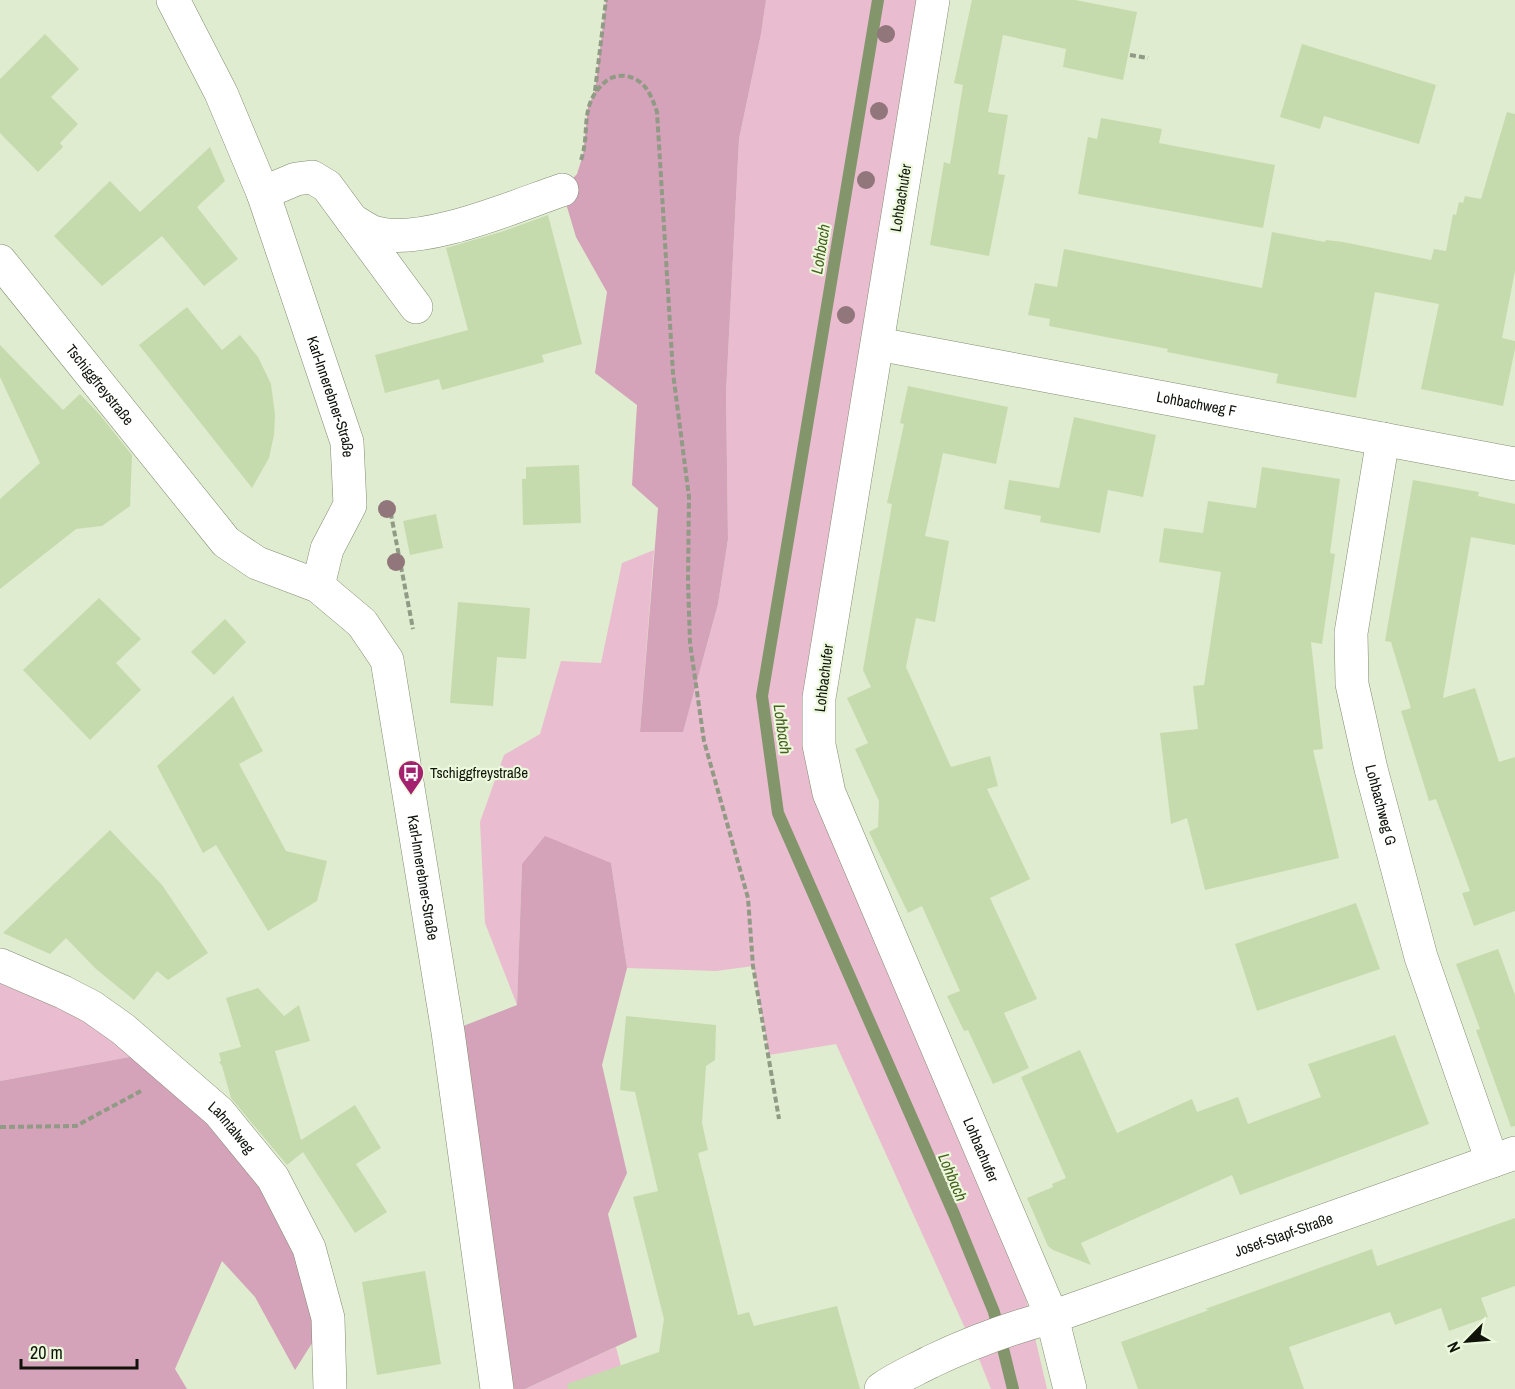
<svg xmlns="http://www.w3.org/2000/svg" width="1515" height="1389" font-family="'Archivo Narrow',sans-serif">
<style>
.green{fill:#eabcd0}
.forest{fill:#d4a2b9}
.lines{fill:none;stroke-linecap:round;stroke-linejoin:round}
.stream{stroke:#83966b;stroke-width:12}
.building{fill:#c6dbad}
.minor-casing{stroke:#808c71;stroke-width:34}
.path{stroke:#919a85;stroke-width:4;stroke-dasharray:6 3;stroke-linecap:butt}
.minor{stroke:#fff;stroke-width:33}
.tree{fill:#91767b}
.labels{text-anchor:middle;stroke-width:4.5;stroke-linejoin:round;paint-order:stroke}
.street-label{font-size:15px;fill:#0f130a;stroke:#ecf9dc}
.poi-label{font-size:15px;fill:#0f130a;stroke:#ecf9dc;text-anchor:start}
.water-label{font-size:16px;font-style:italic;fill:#486020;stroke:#ecf9dc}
</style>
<rect width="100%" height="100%" fill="#dfeccf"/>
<g class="green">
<path d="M766,0H933L819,745L1002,1196L1047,1389H991L979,1359L836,1044L769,1055L753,966L716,971L627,968L611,863L522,864L517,1005L485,923L480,822L504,755L540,734L561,661L601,663L622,563L654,550L640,732L683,731L718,604L728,539L726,393L739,139L761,34Z"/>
<path d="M0,965L151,1053L0,1081Z"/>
<path d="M616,1347L627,1389H525Z"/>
</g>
<g class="forest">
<path d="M606,0H766L761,34L739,139L726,393L728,539L718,604L683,732H640L658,508L632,485L637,405L595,373L607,292L576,237L562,190L577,174L583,155L588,107L595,91Z"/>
<path d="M545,836L611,863L627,968L602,1065L627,1173L608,1214L637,1337L525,1389H497L448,1032L517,1005L522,864Z"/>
<path d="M151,1053L273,1178L328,1318L295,1370L255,1297L222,1261L175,1369L187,1389H0V1081Z"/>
</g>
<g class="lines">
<path class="stream" d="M878,0L762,696L778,813L954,1214L994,1312L1013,1389"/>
</g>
<g class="building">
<path d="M972,0H1075L1137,12L1123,80L1063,67L1066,49L1003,35L988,112L1008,115L998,174L1005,175L989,256L930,245L944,162L950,164L963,85L954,83Z"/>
<path d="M45,34L79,69L51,97L78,124L60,143L63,147L38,172L0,133V79Z"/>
<path d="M1302,44L1436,85L1419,144L1324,116L1320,129L1280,117Z"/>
<path d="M1507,112L1515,114V271L1502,338L1515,341V349L1503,406L1421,389L1439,304L1375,292L1356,398L1276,383L1278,374L1167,352L1168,349L1049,326L1050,319L1028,315L1035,283L1057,287L1064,249L1262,288L1272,232L1325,242L1326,240L1343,242L1431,260L1434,249L1446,251L1453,214L1456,215L1459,202L1463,203L1465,196L1481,199Z"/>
<path d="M1101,118L1162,129L1159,143L1275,165L1263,228L1078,194L1088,137L1097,139Z"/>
<path d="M210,147L225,181L197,207L238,259L204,286L162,236L102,286L54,236L110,181L140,212Z"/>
<path d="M548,215L582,344L542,355L544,362L442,390L439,379L385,393L375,355L468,330L446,248L501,232Z"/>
<path d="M187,307L222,350L240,335L258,357L271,384L275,415L274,435L269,458L252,488L139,345Z"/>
<path d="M0,345L63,410L80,394L100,415L132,455L130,506L102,526L76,529L0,589V499L40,463L0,377Z"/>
<path d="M908,386L1008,407L996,464L943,453L925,536L949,541L935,622L916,618L906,667L951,767L990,756L998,786L987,789L1030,879L990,898L1037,999L1004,1013L1029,1068L993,1084L968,1030L964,1031L947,996L960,991L922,906L908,913L869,832L878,827L879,801L855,749L868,743L847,698L871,687L863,670L892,504L887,503L904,424L900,423Z"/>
<path d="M1074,417L1156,435L1143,497L1108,490L1100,533L1040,522L1041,516L1004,509L1009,480L1059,488Z"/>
<path d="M579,465L581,523L523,525L522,479H526V467Z"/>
<path d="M1262,467L1340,479L1330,553L1335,554L1322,644L1311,642L1323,749L1313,750L1339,858L1205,890L1187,818L1171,824L1160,733L1198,729L1193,686L1204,685L1221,572L1159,562L1164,528L1203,533L1208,501L1256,508Z"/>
<path d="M1413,480L1479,492L1478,496L1515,504V545L1471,537L1443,698L1475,688L1499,762L1515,757V911L1474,926L1462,893L1470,891L1436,799L1429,801L1401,711L1411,708L1391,642L1385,641Z"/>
<path d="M436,514L443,548L410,555L403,521Z"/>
<path d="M99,598L141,639L116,663L141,690L90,740L23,670Z"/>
<path d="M458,602L530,608L526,659L497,657L493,706L450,703Z"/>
<path d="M225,619L246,642L214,675L191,652Z"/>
<path d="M233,696L263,751L239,764L286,851L327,861L317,901L268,931L216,845L203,853L157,766Z"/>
<path d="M110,830L162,885L208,953L168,980L157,971L134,1000L96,969L66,938L50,954L3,933Z"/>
<path d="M1356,903L1380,969L1257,1011L1235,944Z"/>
<path d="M1498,949L1515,995V1126L1511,1127L1476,1030L1480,1029L1456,964Z"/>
<path d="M258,988L284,1016L299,1005L310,1041L275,1051L301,1140L355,1105L381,1148L356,1164L387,1212L355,1233L303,1152L287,1165L231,1098L222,1066L219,1062L221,1061L219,1053L241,1047L226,998Z"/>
<path d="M626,1016L716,1025L715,1060L706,1066L702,1123L708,1150L698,1153L738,1315L749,1312L754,1326L837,1306L860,1389H568L567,1384L659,1352L664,1319L633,1197L658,1191L635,1092L620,1090Z"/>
<path d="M1395,1035L1429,1124L1240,1195L1232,1175L1081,1243L1091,1265L1053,1250L1048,1246L1027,1198L1053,1187L1052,1184L1066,1178L1021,1077L1080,1050L1117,1133L1192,1099L1197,1112L1238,1097L1248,1124L1321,1097L1308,1064Z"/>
<path d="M1515,1218V1286L1481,1298L1488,1317L1449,1331L1441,1308L1395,1325L1390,1312L1289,1347L1304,1389H1138L1121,1342L1209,1310L1205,1309L1372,1249L1377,1266Z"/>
<path d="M425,1271L441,1364L377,1375L362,1282Z"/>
</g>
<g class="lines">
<g class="minor-casing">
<g id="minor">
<path id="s1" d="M173,0L221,93L263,193L347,442L350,505L327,549L318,586"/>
<path id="s2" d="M933,0L819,698V745L829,793L1052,1317L1070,1389"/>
<path d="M263,193L296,179L312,177L327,186L416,307"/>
<path d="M352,220C359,224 368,231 376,233C423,246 515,206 562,190"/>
<path id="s3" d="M0,261L226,542L257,563L318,586L362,623L387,660L448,1032L497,1389"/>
<path id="s4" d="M878,344L1515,464"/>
<path id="s5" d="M1383,439L1351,633L1352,684L1371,769L1421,957L1492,1161"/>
<path id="s6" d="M0,965L63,992L92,1007L123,1029L219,1112L273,1178L309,1248L328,1318L330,1389"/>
<path id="s7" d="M881,1389C896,1378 913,1371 930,1362C970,1343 1010,1328 1052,1317L1515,1153"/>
</g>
</g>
<g class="path">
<path d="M1130,55L1148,58"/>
<path d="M595,91L606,0"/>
<path d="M581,160C591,131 578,106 605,82C610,77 619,75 626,76C646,80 651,95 657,112L673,373L689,497L688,581L690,643L704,741L748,898L753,966L779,1119"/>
<path d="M389,504L413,629"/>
<path d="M0,1127L76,1126L141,1091"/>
</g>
<use href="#minor" class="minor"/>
</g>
<g class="tree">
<circle cx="886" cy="34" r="9"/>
<circle cx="879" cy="111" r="9"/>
<circle cx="866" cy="180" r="9"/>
<circle cx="846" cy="315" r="9"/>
<circle cx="387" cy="509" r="9"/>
<circle cx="396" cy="562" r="9"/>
</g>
<defs>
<g id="bus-pin" transform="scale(1.35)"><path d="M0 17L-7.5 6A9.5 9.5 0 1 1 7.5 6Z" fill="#a4216f" stroke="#ecf9dc"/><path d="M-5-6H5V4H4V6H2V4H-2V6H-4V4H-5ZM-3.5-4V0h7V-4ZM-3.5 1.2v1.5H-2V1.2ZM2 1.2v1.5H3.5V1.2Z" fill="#fff"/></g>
</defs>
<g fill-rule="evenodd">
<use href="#bus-pin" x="411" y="773"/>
</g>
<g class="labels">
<g class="street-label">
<text transform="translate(901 198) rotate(-81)" y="5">Lohbachufer</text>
<text dy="5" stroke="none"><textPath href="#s3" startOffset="159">Tschiggfreystraße</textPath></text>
<text dy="5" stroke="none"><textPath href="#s1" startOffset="428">Karl-Innerebner-Straße</textPath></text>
<text dy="5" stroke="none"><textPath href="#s4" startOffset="324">Lohbachweg F</textPath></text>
<text transform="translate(824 678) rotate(-83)" y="5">Lohbachufer</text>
<text dy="5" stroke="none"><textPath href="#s5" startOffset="372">Lohbachweg G</textPath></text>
<text dy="5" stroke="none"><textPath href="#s3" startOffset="786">Karl-Innerebner-Straße</textPath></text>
<text dy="5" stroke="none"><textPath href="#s6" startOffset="286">Lahntalweg</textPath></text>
<text dy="5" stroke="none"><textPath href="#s2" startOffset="1191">Lohbachufer</textPath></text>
<text dy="5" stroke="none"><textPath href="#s7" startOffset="432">Josef-Stapf-Straße</textPath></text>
</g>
<g class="poi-label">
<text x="430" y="778">Tschiggfreystraße</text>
</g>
<g class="water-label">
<text transform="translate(820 249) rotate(-81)" y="6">Lohbach</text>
<text transform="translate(783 729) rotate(82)" y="6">Lohbach</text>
<text transform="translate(953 1177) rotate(67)" y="6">Lohbach</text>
</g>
</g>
<g transform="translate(1467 1341) rotate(245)" stroke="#ecf9dc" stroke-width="4.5" paint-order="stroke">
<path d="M0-4.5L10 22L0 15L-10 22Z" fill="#0f130a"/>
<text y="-9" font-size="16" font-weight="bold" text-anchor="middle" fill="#0f130a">N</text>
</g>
<path d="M21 1359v9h116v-9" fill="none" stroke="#0f130a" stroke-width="3"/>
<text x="30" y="1359" font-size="18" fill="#0f130a" stroke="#ecf9dc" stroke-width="4.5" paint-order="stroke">20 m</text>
</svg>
